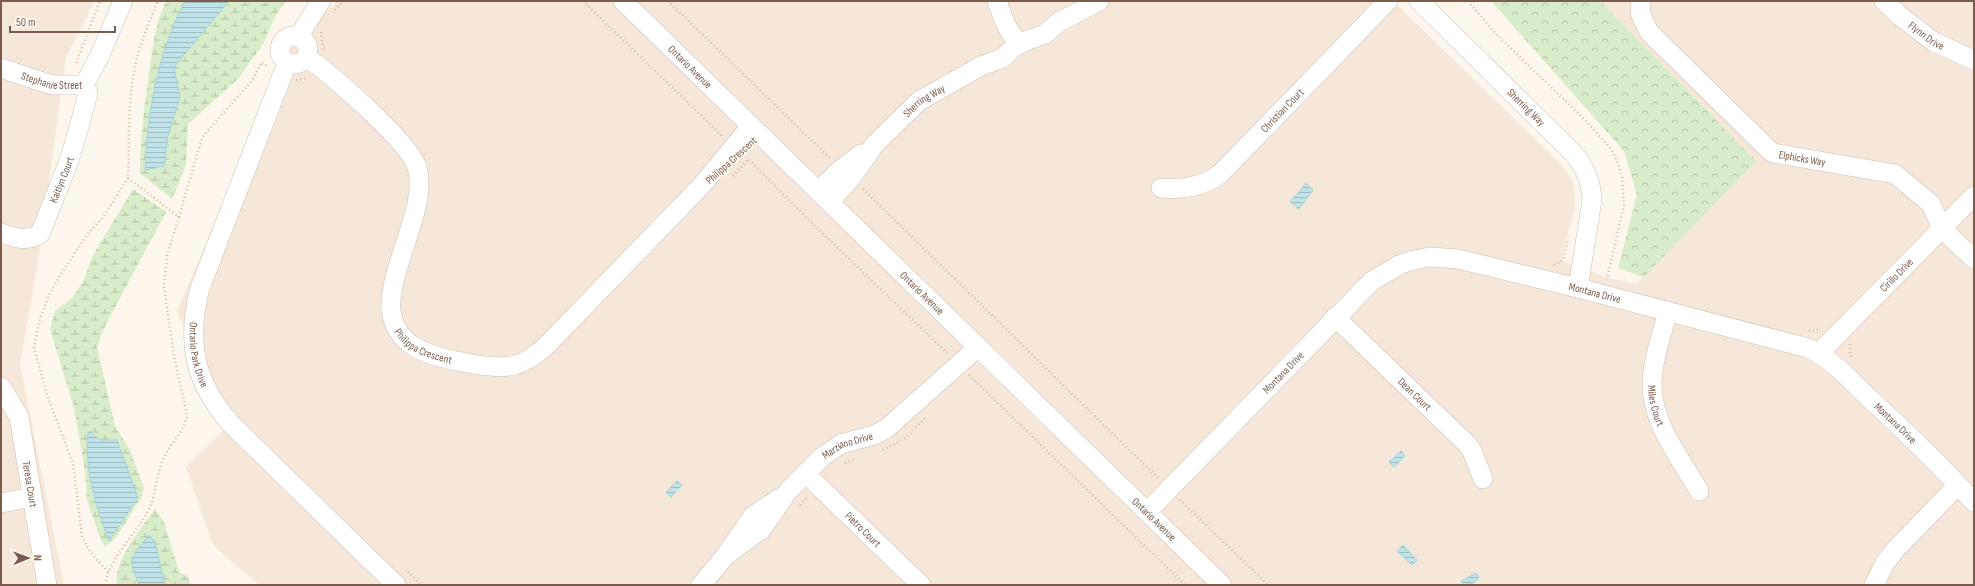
<svg xmlns="http://www.w3.org/2000/svg" width="1975" height="586" font-family="'Sofia Sans Condensed',sans-serif">
<style>
.residential{fill:#f5e8da}
.wetland{fill:url(#wetland-marsh);fill-rule:evenodd}
.park{fill:url(#park-crowns)}
.water{fill:url(#water-rules);stroke:#a5d3da}
.lines{fill:none;stroke-linecap:round;stroke-linejoin:round}
.minor-casing{stroke:#d1beb0;stroke-width:20}
.path{stroke:#d9b8a5;stroke-width:2.5;stroke-dasharray:1 3;stroke-linecap:butt}
.minor{stroke:#fff;stroke-width:19}
.labels{text-anchor:middle;stroke-width:3.5;stroke-linejoin:round;paint-order:stroke}
.street-label{font-size:11px;fill:#7a5c4d;stroke:#fffaf3}
</style>
<defs>
<pattern id="wetland-marsh" width="20" height="14" patternUnits="userSpaceOnUse"><rect width="20" height="14" fill="#d8ecc9"/><path d="M1 5h8M5 5V1M11 12h8M15 12V8" fill="none" stroke="#b4c2a5"/></pattern>
<pattern id="park-crowns" width="20" height="18" patternUnits="userSpaceOnUse"><rect width="20" height="18" fill="#d8ecc9"/><path d="M2 6a3 3 0 1 1 6 0M12 15a3 3 0 1 1 6 0" fill="none" stroke="#b4c2a5"/></pattern>
<pattern id="water-rules" width="6" height="5" patternUnits="userSpaceOnUse"><rect width="6" height="5" fill="#bfe3e8"/><path d="M0 2.5h6" fill="none" stroke="#a0bbbe"/></pattern>
</defs>
<rect width="100%" height="100%" fill="#fdf6ec"/>
<g class="residential">
<path d="M1,1H95L66,57L38,262L20,364L64,585H1Z"/>
<path d="M338,1H1393L1558,161L1570,177L1574,185L1575,207L1561,260L1609,278L1636,284L1756,161L1600,1H1974V585H259L213,545L186,467L224,430L177,311L293,41Z"/>
</g>
<g class="wetland">
<path d="M166,1H185L179,13L156,77L146,149L145,170L164,165L168,136L180,97L174,67L228,2L286,1L276,15L263,44L238,79L188,124L186,165L172,199L140,173C140,137 145,102 150,66C154,42 155,24 166,1Z"/>
<path d="M133,189L166,212L105,326L97,347L115,426L130,450L144,488L141,498L116,538L105,547L101,540L87,500L85,470L74,408L50,329L55,311L72,298L83,282L92,257ZM101,440H117L137,498L109,540L92,493Z"/>
<path d="M155,509L164,522L179,572L188,577L191,585H165L155,542L131,563L139,585H117C112,563 142,527 155,509Z"/>
</g>
<path class="park" d="M1491,1H1600L1756,161L1644,277L1618,268L1637,195L1624,151Z"/>
<g class="water">
<path d="M185,1H229L174,67L180,97L168,136L164,166L145,170C147,113 158,52 185,1Z"/>
<path d="M1306,183L1313,190L1299,209L1290,202Z"/>
<path d="M88,431L101,440H117L138,498L109,541C94,500 85,475 88,431Z"/>
<path d="M1401,451L1405,456L1394,467L1389,462Z"/>
<path d="M677,481L682,485L671,497L666,492Z"/>
<path d="M149,535L155,542L165,585H139L131,563L135,552Z"/>
<path d="M1403,545L1417,560L1412,565L1397,551Z"/>
<path d="M1476,573L1479,578L1471,585H1464L1461,581Z"/>
</g>
<g class="lines">
<g class="minor-casing">
<g id="minor">
<path id="s1" d="M623,1L1222,585"/>
<path d="M997,1C1003,18 1007,32 1020,44"/>
<path id="s2" d="M1419,1L1572,152C1585,167 1591,180 1592,200L1578,288"/>
<path id="s3" d="M1641,1L1640,13L1649,32L1767,148L1773,153L1895,174L1931,204L1942,229L1974,259"/>
<path id="s4" d="M1884,1L1900,16L1934,42L1974,60"/>
<circle cx="294" cy="50" r="14"/>
<path d="M298,37L321,1"/>
<path id="s5" d="M306,57C330,73 409,142 417,167C429,207 388,267 391,311C393,325 401,338 413,346C431,358 494,371 515,365C527,362 537,354 546,346L702,185L751,126"/>
<path id="s6" d="M287,63L200,288C186,342 194,381 230,423L396,585"/>
<path id="s7" d="M1,68L52,85H84L100,55L123,1"/>
<path id="s8" d="M1161,188C1183,190 1202,187 1220,174L1388,1"/>
<path d="M818,191L841,169L861,154"/>
<path id="s9" d="M829,202L851,178L875,144L919,101L981,66L1003,58L1014,47L1028,40L1045,34L1059,22L1099,1"/>
<path id="s10" d="M1,233C16,238 26,242 40,234L69,161L81,120L88,93L84,85"/>
<path id="s11" d="M1668,311C1662,334 1653,358 1652,383C1651,422 1680,458 1699,491"/>
<path id="s12" d="M1335,317L1467,444L1472,451L1483,479"/>
<path id="s13" d="M1819,353L1974,196"/>
<path id="s14" d="M1,387L19,417L47,585"/>
<path id="s15" d="M805,473L921,585"/>
<path d="M1,503L32,497"/>
<path id="s16" d="M1147,512L1372,281L1401,264L1414,260L1430,257L1458,259L1578,288L1808,348C1832,359 1850,380 1869,398C1905,431 1941,466 1974,502"/>
<path id="s17" d="M726,555L762,529L788,491L822,457L841,444L874,435L886,429L977,348"/>
<path d="M701,585L726,555L753,516L778,499"/>
<path d="M1874,585L1885,563L1894,551L1958,485"/>
</g>
</g>
<g class="path">
<path d="M583,1L722,136"/>
<path d="M668,1L830,158"/>
<path d="M1468,1L1495,33L1585,120L1611,149L1617,161L1622,177L1624,205L1607,279"/>
<path d="M335,10L343,1"/>
<path d="M321,32L323,47L326,50"/>
<path d="M76,63L100,1"/>
<path d="M296,80L307,78"/>
<path d="M749,160L814,225L947,353"/>
<path d="M733,176L749,159"/>
<path d="M863,189L1158,478"/>
<path d="M179,217L200,144L204,135L251,82L262,62L268,67"/>
<path d="M1554,265L1563,260L1568,240"/>
<path d="M1809,331L1820,329"/>
<path d="M1850,344V355L1853,358"/>
<path d="M969,375L1185,585"/>
<path d="M883,450L906,438L926,417"/>
<path d="M845,463L855,459"/>
<path d="M1180,500L1268,585"/>
<path d="M800,505L808,497"/>
<path d="M108,572L90,552L82,537L73,463L48,398L34,348L39,322L49,295L61,274L87,235L104,216L128,178"/>
<path d="M408,572L421,585"/>
<path d="M106,585C105,563 138,532 148,511C157,493 156,472 165,455C172,441 185,431 187,415L174,356L164,287L167,255L179,217L128,178C130,139 127,97 137,58C142,38 150,20 158,1"/>
</g>
<use href="#minor" class="minor"/>
</g>
<g class="labels">
<g class="street-label">
<text dy="4" stroke="none"><textPath href="#s4" startOffset="55">Flynn Drive</textPath></text>
<text dy="4" stroke="none"><textPath href="#s1" startOffset="94">Ontario Avenue</textPath></text>
<text dy="4" stroke="none"><textPath href="#s7" startOffset="53">Stephanie Street</textPath></text>
<text dy="4" stroke="none"><textPath href="#s9" startOffset="140">Sherring Way</textPath></text>
<text dy="4" stroke="none"><textPath href="#s2" startOffset="151">Sherring Way</textPath></text>
<text dy="4" stroke="none"><textPath href="#s8" startOffset="151">Christian Court</textPath></text>
<text dy="4" stroke="none"><textPath href="#s3" startOffset="236">Elphicks Way</textPath></text>
<text transform="translate(731 160) rotate(-42)" y="4">Philippa Crescent</text>
<text dy="4" stroke="none"><textPath href="#s10" startOffset="99">Kaitlyn Court</textPath></text>
<text dy="4" stroke="none"><textPath href="#s13" startOffset="110">Cirillo Drive</textPath></text>
<text dy="4" stroke="none"><textPath href="#s16" startOffset="555">Montana Drive</textPath></text>
<text dy="4" stroke="none"><textPath href="#s1" startOffset="418">Ontario Avenue</textPath></text>
<text dy="4" stroke="none"><textPath href="#s5" startOffset="357">Philippa Crescent</textPath></text>
<text dy="4" stroke="none"><textPath href="#s6" startOffset="309">Ontario Park Drive</textPath></text>
<text dy="4" stroke="none"><textPath href="#s16" startOffset="195">Montana Drive</textPath></text>
<text dy="4" stroke="none"><textPath href="#s12" startOffset="111">Dean Court</textPath></text>
<text dy="4" stroke="none"><textPath href="#s11" startOffset="97">Miles Court</textPath></text>
<text dy="4" stroke="none"><textPath href="#s16" startOffset="891">Montana Drive</textPath></text>
<text dy="4" stroke="none"><textPath href="#s17" startOffset="167">Marziano Drive</textPath></text>
<text dy="4" stroke="none"><textPath href="#s14" startOffset="103">Teresa Court</textPath></text>
<text dy="4" stroke="none"><textPath href="#s1" startOffset="742">Ontario Avenue</textPath></text>
<text dy="4" stroke="none"><textPath href="#s15" startOffset="81">Pietro Court</textPath></text>
</g>
</g>
<rect width="1975" height="586" fill="none" stroke="#7a5c4d" stroke-width="4"/>
<g transform="translate(28 558) rotate(89)" stroke="#fffaf3" stroke-width="3" paint-order="stroke">
<path d="M0-3L7 15L0 10L-7 15Z" fill="#7a5c4d"/>
<text y="-6" font-size="11" font-weight="bold" text-anchor="middle" fill="#7a5c4d">N</text>
</g>
<path d="M10 26v6h105v-6" fill="none" stroke="#7a5c4d" stroke-width="2"/>
<text x="16" y="26" font-size="12" fill="#7a5c4d" stroke="#fffaf3" stroke-width="3" paint-order="stroke">50 m</text>
</svg>
